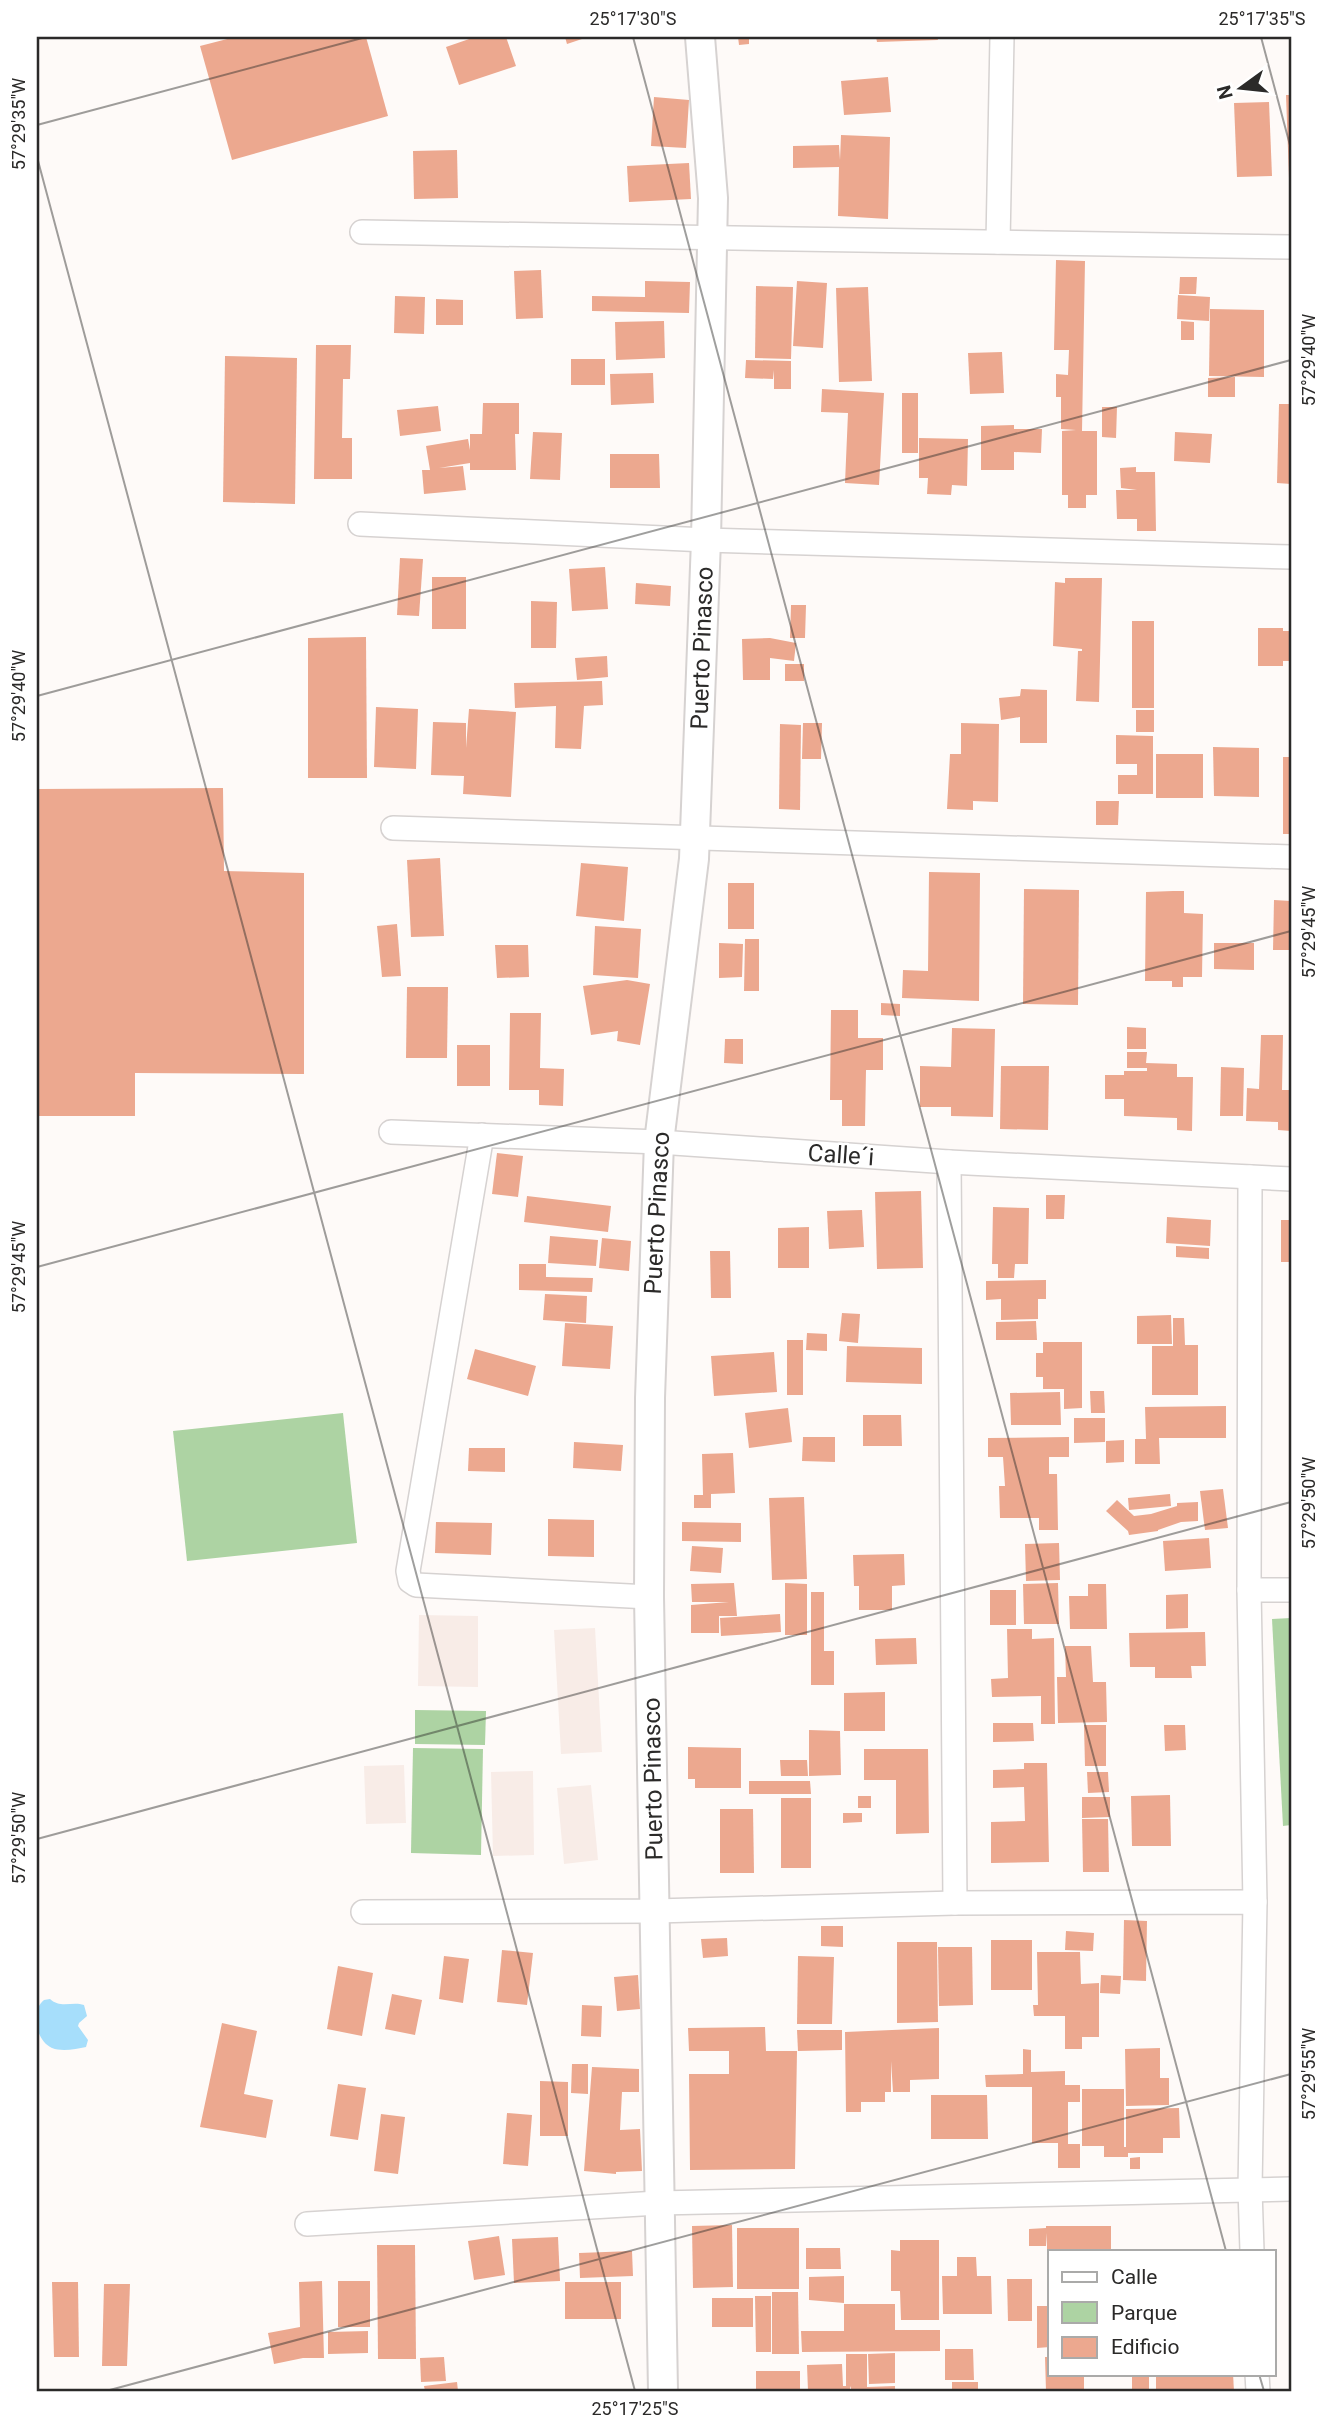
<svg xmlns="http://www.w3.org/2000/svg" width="1328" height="2428" font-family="Roboto,sans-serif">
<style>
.built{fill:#f8ece7}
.green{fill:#add3a3}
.water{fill:#a6defb}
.building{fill:#eca88f}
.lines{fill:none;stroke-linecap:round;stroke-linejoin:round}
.minor-casing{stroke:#d6d2d1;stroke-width:26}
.tertiary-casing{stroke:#d6d2d1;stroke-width:32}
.minor{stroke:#fff;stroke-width:23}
.tertiary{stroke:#fff;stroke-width:28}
.ticks{fill:none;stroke:#2b2a29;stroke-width:2;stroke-opacity:0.45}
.labels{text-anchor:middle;stroke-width:5;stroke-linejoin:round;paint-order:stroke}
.street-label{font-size:24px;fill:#2b2a29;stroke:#fff}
.neatline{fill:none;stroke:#2b2a29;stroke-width:2.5}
.ticks-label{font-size:18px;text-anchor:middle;fill:#2b2a29}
</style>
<rect width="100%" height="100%" fill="#fefaf8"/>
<g class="built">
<path d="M419,1615L478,1616V1687L418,1686Z"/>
<path d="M595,1628L602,1752L561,1754L554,1630Z"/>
<path d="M404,1765L406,1823L366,1824L364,1766Z"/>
<path d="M533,1771L534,1855L493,1856L491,1772Z"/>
<path d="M591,1785L598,1860L564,1864L557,1788Z"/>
</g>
<g class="green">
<path d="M343,1413L357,1543L187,1561L173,1431Z"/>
<path d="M1291,1618V1825L1283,1826L1272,1619Z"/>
<path d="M415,1710L486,1711L485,1745L415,1744Z"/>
<path d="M413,1748L483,1749L481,1855L411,1853Z"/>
</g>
<path class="water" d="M50,1999C61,2009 72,2001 84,2005L87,2016L79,2023L78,2026L88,2040L86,2047C76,2049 62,2052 52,2048C36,2041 30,2011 44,2000Z"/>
<g class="building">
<path d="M235,37H366L388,116L232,160L200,46Z"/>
<path d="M475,37H506L516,66L459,85L446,47Z"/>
<path d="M565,37H588L567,44Z"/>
<path d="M738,37H749V44L739,45Z"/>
<path d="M876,37H937L938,40L877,42Z"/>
<path d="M888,77L891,112L844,115L841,81Z"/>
<path d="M1286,95H1291V178H1289Z"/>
<path d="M654,97L689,100L686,148L651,146Z"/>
<path d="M1269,102L1272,176L1237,177L1234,103Z"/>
<path d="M841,135L890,137L888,219L838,216L839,167L793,168V146L839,145L840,160Z"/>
<path d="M457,150L458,198L414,199L413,151Z"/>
<path d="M689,163L691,199L629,202L627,166Z"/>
<path d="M1056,260L1085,261L1082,431H1097V495H1086V508H1068V495H1062V431L1076,430L1061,429V397H1056V374L1068,375L1069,350H1054Z"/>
<path d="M541,270L543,318L516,319L514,271Z"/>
<path d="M1180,277H1197L1196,294H1179Z"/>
<path d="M645,281L690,282L689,313L592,311V296L645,297Z"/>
<path d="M797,281L827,283L823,348L793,346Z"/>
<path d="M756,286L793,287L791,359L755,358Z"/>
<path d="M868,287L872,381L839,382L836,288Z"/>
<path d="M1178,295L1210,297L1209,321L1177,319Z"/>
<path d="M395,296L425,297L424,334L394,333Z"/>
<path d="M436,299L463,300V325H436Z"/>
<path d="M1210,309L1264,310V377L1209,376Z"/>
<path d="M664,321L665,358L616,360L615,322Z"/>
<path d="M1181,321L1194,322V340H1181Z"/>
<path d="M316,345H351L350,379H343L342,438H352V479H314Z"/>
<path d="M1002,352L1004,393L970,394L968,353Z"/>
<path d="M225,356L297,358L295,504L223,502Z"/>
<rect x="571" y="359" width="34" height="26"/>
<path d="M746,360L791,361V389H774V370L773,379L745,378Z"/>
<path d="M653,373L654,403L611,405L610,374Z"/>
<path d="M1235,377V397H1208V378Z"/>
<path d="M822,389L884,393L879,485L845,483L848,413L821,412Z"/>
<rect x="902" y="393" width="16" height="60"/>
<path d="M483,403H519V434H515L516,470H470V463L439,468L463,466L466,490L424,494L422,470H430L426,446L468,439L470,450V434H482Z"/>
<path d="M1279,404H1291V484L1277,483Z"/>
<path d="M438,406L441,431L400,436L397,410Z"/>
<path d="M1102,407H1117L1116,438L1102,437Z"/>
<path d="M1014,425V429H1042L1041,453L1014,452V470H981V426Z"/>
<path d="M533,432L562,433L560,480L530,479Z"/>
<path d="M1175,432L1212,434L1210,463L1174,461Z"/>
<path d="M919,438L968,439L967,486L952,485L951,495L927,494L928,478H919Z"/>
<path d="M610,454H659L660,488H610Z"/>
<path d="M1136,467V472H1155L1156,531H1137V519H1117L1116,490H1137L1121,488L1120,468Z"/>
<path d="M400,558L423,559L419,616L397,615Z"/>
<path d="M605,567L608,609L572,611L569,569Z"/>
<rect x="432" y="577" width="34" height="52"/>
<path d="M1065,578H1102L1099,702L1076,701L1078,651H1082V649L1053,646L1055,582L1065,583Z"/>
<path d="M636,583L671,586L670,606L635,604Z"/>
<path d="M531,601L557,602L556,648H531Z"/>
<path d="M791,605H806L805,638H790Z"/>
<rect x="1132" y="621" width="22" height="87"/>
<path d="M1258,628H1283V631H1291V661H1283V666H1258Z"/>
<path d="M366,637L367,778H308V638Z"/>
<path d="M770,638L796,643L794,661L770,658V680H743L742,639Z"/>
<path d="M607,656L608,677L577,680L575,658Z"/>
<rect x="785" y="664" width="19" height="17"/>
<path d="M602,681L603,705L584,706L581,749L555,748L556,706L515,708L514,683Z"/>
<path d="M1021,689L1047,690V743H1020V717L1001,720L999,698L1020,696Z"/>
<path d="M376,707L418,709L416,769L374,767Z"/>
<path d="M469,709L516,712L511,797L463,794L464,776L431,775L433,722L466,723V748Z"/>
<rect x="1136" y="710" width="18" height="22"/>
<path d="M803,723H822L821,759H802Z"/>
<path d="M961,723L999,724L998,802L973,801V810L947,809L950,754H961Z"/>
<path d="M780,724L801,725L800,810L779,809Z"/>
<path d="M1116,735L1153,736V794H1118V775H1137V764H1116Z"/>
<path d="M1213,747L1259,748V797L1214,796Z"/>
<rect x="1156" y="754" width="47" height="44"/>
<rect x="1283" y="757" width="8" height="77"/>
<path d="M223,788L224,871L304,873V1074L135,1073V1116H37V789Z"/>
<path d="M1096,801H1119L1118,825H1096Z"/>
<path d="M440,858L444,936L411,937L407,860Z"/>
<path d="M581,863L628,867L624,921L576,916Z"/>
<path d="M929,872L980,873L979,1001L902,998L903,970L928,971Z"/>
<rect x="728" y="883" width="26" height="46"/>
<path d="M1024,889L1079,890L1078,1005L1023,1004Z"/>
<path d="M1173,891H1184V913L1203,914L1202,977H1183V987H1172V981H1145L1146,892Z"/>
<path d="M1274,900L1291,901V950H1273Z"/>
<path d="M397,924L401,976L382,977L377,926Z"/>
<path d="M595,926L641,929L638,978L593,975Z"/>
<path d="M745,939H759V991H744Z"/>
<path d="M719,943L743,944L742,977L719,978Z"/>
<path d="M1214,943H1254V970L1214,969Z"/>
<path d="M495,945H528L529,977L497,978Z"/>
<path d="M627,980L650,984L640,1045L617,1041L618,1031L591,1035L583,986Z"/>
<path d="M407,987H448L447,1058H406Z"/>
<path d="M881,1003L900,1004V1016L881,1015Z"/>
<path d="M831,1010H858V1038H883V1070H866L865,1126H842V1100H830Z"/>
<path d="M510,1013H541L540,1068L564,1069L563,1106L539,1105V1090H509Z"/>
<path d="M1127,1027L1146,1028V1049H1127Z"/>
<path d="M952,1028L995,1029L993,1117L951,1116V1107H920V1066L951,1067Z"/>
<path d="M1261,1035H1283L1282,1090H1291V1131L1278,1130V1122L1246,1121L1247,1088L1259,1089Z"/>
<path d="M725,1039H743V1064L724,1063Z"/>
<rect x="457" y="1045" width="33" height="41"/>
<path d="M1127,1052H1147L1146,1063L1177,1064V1077H1193L1192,1131L1177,1130V1118L1124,1116V1099H1105V1075H1124V1071H1147V1068H1127Z"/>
<path d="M1001,1066H1049L1048,1130L1000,1129Z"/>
<path d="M1221,1067L1244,1068L1243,1116H1220Z"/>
<path d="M497,1153L523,1156L518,1197L492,1194Z"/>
<path d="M921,1191L923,1268L877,1269L875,1192Z"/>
<path d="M1046,1195H1065L1064,1219H1046Z"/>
<path d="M527,1196L611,1206L608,1232L524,1222Z"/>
<path d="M993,1207L1029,1208L1028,1264H1015L1014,1278H998V1264H992Z"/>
<path d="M862,1210L864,1247L829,1249L827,1211Z"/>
<path d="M1167,1217L1211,1220L1210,1246L1166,1243Z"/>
<rect x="1281" y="1220" width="10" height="42"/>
<path d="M809,1227V1268H778V1228Z"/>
<path d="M550,1236L598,1240L596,1266L548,1263Z"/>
<path d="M602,1238L631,1241L629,1271L599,1268Z"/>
<path d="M1176,1246L1209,1248V1259L1176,1257Z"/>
<path d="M710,1251H730L731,1298H711Z"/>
<path d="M519,1264H546V1277L593,1278L592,1292L519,1290Z"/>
<path d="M1046,1280V1299H1038V1319L1001,1320V1299L986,1300V1281Z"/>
<path d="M545,1294L587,1296L586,1323L543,1320Z"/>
<path d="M842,1313L860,1314L858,1343L839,1341Z"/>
<path d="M1171,1315L1172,1344H1137V1316Z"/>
<path d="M1173,1318H1184L1185,1345H1198V1395H1152V1346H1173Z"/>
<path d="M1036,1321L1037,1340H996V1322Z"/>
<path d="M565,1323L613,1326L610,1369L562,1366Z"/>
<path d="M807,1333L827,1334V1351L806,1350Z"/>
<rect x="787" y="1340" width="16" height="55"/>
<path d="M1043,1342H1082V1408L1064,1409V1389H1043V1377H1036V1353H1043Z"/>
<path d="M847,1346L922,1348V1384L846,1382Z"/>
<path d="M475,1349L536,1366L528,1396L467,1379Z"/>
<path d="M774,1352L777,1392L714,1396L711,1356Z"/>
<path d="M1090,1391H1104L1105,1413H1091Z"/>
<path d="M1060,1392L1061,1425H1011L1010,1393Z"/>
<path d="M1226,1406V1438H1159L1160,1464H1135V1439H1146L1145,1407Z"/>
<path d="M788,1408L792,1442L749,1448L745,1413Z"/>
<path d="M863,1415H901L902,1446H863Z"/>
<path d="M1074,1418H1105V1442L1074,1443Z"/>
<path d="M803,1437H835V1462L802,1461Z"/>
<path d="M1069,1437V1457H1049V1474H1057L1058,1530H1039V1518H1000L999,1486H1005L1003,1457H988V1438Z"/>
<path d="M1124,1440V1462L1106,1463V1441Z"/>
<path d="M574,1442L623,1445L621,1471L573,1468Z"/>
<path d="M469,1448H505V1472L468,1471Z"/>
<path d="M733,1453L735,1493L711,1494V1508H694V1495H703L702,1454Z"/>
<path d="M1223,1489L1228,1528L1205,1530L1200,1491Z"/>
<path d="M1170,1494L1171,1506L1129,1510L1128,1498Z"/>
<path d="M804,1497L807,1579L772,1580L769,1498Z"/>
<path d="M1117,1500L1134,1516L1151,1514L1177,1506V1503L1198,1502V1521L1181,1522L1158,1530V1531L1129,1535L1128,1531L1106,1511Z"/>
<path d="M548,1519L594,1520V1557L548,1556Z"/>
<path d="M436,1522L492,1523L491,1555L435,1553Z"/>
<path d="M682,1522L741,1523V1542L682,1541Z"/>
<path d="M1209,1538L1211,1568L1165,1571L1163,1541Z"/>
<path d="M1059,1543L1060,1580L1026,1581L1025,1544Z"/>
<path d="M692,1546L723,1548L721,1573L690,1571Z"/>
<path d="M904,1554L905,1585L892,1586V1610H859V1586H854L853,1555Z"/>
<path d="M734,1583L737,1616H719V1633H691V1605L729,1602H692L691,1584Z"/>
<path d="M785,1583L807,1584V1635H785Z"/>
<path d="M1058,1583L1059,1624H1024L1023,1584Z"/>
<path d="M1088,1584H1106L1107,1629H1070L1069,1596H1088Z"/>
<rect x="990" y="1590" width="26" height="35"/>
<path d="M811,1592H824V1651H834V1685H811Z"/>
<path d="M1188,1594V1628L1166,1629V1595Z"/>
<path d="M780,1614L781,1632L721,1636L720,1618Z"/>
<path d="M1007,1629H1032V1639L1054,1638L1055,1724H1041V1696L992,1697L991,1679L1008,1678Z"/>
<path d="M1205,1632L1206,1666H1191L1192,1678H1155V1667H1130L1129,1633Z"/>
<path d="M916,1638L917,1664L876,1665L875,1639Z"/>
<path d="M1065,1646H1091L1093,1682H1106L1107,1722L1058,1723L1057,1677H1066Z"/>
<path d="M885,1692V1731H844V1693Z"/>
<path d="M993,1723H1033L1034,1741L993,1742Z"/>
<path d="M1084,1725H1106V1766H1085Z"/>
<path d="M1164,1725H1185L1186,1750L1165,1751Z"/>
<path d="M809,1730L840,1731L841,1775L809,1776Z"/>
<path d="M688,1747L741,1748V1788H695V1779H688Z"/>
<path d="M864,1749H928L929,1833L896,1834V1780H864Z"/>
<path d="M780,1760H807L808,1776H781Z"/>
<path d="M1024,1763H1047L1049,1862L991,1863V1822L1025,1821L1024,1787L993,1788V1770L1024,1769Z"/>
<path d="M1087,1772H1108L1109,1792L1088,1793Z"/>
<path d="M749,1781H810L811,1794H749Z"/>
<path d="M1170,1795L1171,1846H1132L1131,1796Z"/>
<rect x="858" y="1796" width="13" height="12"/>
<path d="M1082,1797H1110V1817L1082,1818Z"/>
<rect x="781" y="1798" width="30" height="70"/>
<path d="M720,1809H753L754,1873H720Z"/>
<path d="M843,1813H862V1822L843,1823Z"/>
<path d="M1082,1819H1108L1109,1872H1083Z"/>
<path d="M1124,1920L1147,1921L1146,1981L1123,1980Z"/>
<path d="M821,1926H843V1947L821,1946Z"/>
<path d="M1066,1931L1094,1933L1093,1951L1065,1950Z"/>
<path d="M727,1938L728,1956L703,1958L701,1939Z"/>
<rect x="991" y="1940" width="41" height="50"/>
<path d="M897,1942H937L938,2022L897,2023Z"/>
<path d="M938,1947H972L973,2005L939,2006Z"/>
<path d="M502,1950L533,1953L527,2005L497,2002Z"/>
<path d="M1037,1952H1080L1081,1984L1099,1983V2037H1082V2049H1065V2016H1034L1033,2005H1038Z"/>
<path d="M444,1956L469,1959L463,2003L439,1999Z"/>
<path d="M798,1956L834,1957L832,2024H797Z"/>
<path d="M338,1966L373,1973L362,2036L327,2029Z"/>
<path d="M638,1975L640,2009L617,2011L614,1977Z"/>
<path d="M1101,1975L1121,1976L1120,1994L1100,1993Z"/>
<path d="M392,1994L422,2000L415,2035L385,2029Z"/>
<path d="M582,2005L602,2006L601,2037L581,2036Z"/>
<path d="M222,2023L257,2031L244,2094L273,2100L266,2138L200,2127Z"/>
<path d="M765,2027L766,2051H797L795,2169L690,2170L689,2074H729V2051H689L688,2028Z"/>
<path d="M939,2028V2079L910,2080V2092H893L891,2061V2092H885V2102H861V2112H846L845,2032Z"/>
<path d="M797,2030H842V2050L798,2051Z"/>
<path d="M1160,2048V2078H1169V2105L1126,2106L1125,2049Z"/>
<path d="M1023,2049L1031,2050V2072L1065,2071V2085H1080V2102H1068V2144H1080V2168H1058V2143H1032V2087H986L985,2075L1023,2074Z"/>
<path d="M572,2064H588V2094L571,2093Z"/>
<path d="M592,2067L639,2069V2092H622L620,2130L640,2129L642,2171L616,2172V2174L584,2171Z"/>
<path d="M540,2081L568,2082V2136H540Z"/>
<path d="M338,2084L366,2088L358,2140L330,2136Z"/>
<path d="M1082,2089H1124V2147H1126V2109L1179,2108L1180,2138H1163V2153H1128V2157H1104V2146H1082Z"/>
<path d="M931,2095H987L988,2139H931Z"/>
<path d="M507,2113L532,2115L528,2166L503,2164Z"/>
<path d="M381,2114L405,2117L398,2174L374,2171Z"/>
<path d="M1140,2157V2169H1130V2158Z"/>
<path d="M732,2225L733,2287L693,2288L692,2226Z"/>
<path d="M1046,2226H1111V2251H1050V2303H1047V2233L1046,2246H1029V2229L1046,2228Z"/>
<rect x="737" y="2228" width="62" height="61"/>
<path d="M499,2236L505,2275L474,2280L468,2241Z"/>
<path d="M558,2237L560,2281L514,2283L512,2239Z"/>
<path d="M900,2240H939V2320H901L900,2291H891V2250L900,2251Z"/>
<path d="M377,2245H415L416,2359H378Z"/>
<path d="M806,2248H840L841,2269H806Z"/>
<path d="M632,2251L633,2276L580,2278L579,2253Z"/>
<path d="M957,2257H976L977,2276H991L992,2314H943L942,2276H957Z"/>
<path d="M844,2276V2303L809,2300V2277Z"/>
<path d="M1007,2279H1032V2321H1008Z"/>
<path d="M322,2281L324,2358H303L274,2364L268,2333L300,2327L299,2282Z"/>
<rect x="338" y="2281" width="32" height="46"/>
<path d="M52,2282H78L79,2357H54Z"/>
<rect x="565" y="2282" width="56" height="37"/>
<path d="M104,2284H130L127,2366H102Z"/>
<path d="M772,2292H798L799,2354H772Z"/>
<path d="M755,2296H771V2352H756Z"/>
<rect x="712" y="2298" width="41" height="29"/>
<path d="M844,2304H895V2330H940V2351L802,2352L801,2331H844Z"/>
<path d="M1037,2306H1050V2347L1037,2348Z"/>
<path d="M368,2331V2353L328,2354V2332Z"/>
<path d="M945,2349H973L974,2380H945Z"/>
<path d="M895,2353V2383L869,2384L868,2354Z"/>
<path d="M846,2354H867V2387L895,2386V2391H851V2386L849,2391H808L807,2365L842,2364L843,2386H846Z"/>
<path d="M444,2357L446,2381L421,2382L420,2358Z"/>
<path d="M1045,2357H1050V2374H1084V2391H1046Z"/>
<rect x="756" y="2371" width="44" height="20"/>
<rect x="1132" y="2374" width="17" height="17"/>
<path d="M1156,2374H1233L1234,2391H1156Z"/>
<path d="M457,2382L458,2391H425L424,2386Z"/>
<rect x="952" y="2382" width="26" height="9"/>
</g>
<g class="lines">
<g class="minor-casing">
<g id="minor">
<path d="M362,232L1291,247"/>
<path d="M998,242L1002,37"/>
<path d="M360,524L706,540L1291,557"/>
<path d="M393,828L1291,857"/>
<path d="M391,1132L659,1142L949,1162L1291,1179"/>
<path d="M482,1135L408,1571L410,1581L416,1585L649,1597"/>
<path d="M949,1162L955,1903"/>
<path d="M1250,1177L1249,1590L1255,1902"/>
<path d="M1249,1590H1291"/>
<path d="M363,1912L656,1911L955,1903L1255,1902L1250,2189L1252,2251"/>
<path d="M307,2224L658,2203L1291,2189"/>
<path d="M1257,2374L1258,2391"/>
</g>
</g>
<g class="tertiary-casing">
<path id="tertiary" d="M663,2391L649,1597L650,1398L659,1142L694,859L706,540L713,198L700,37"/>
</g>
<use href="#minor" class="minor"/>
<use href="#tertiary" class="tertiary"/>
</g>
<path class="ticks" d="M633,37L1226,2251M1261,37L1291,149M37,125L366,37M37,157L635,2391M37,696L1291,360M37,1267L1291,931M37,1839L1291,1502M1259,2374L1264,2391M106,2391L1291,2074"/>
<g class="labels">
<g class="street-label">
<text transform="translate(702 648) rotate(-88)" y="8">Puerto Pinasco</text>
<text transform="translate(841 1155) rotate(4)" y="8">Calle´i</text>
<text transform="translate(657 1213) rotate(-87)" y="8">Puerto Pinasco</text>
<text transform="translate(653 1779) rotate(-91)" y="8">Puerto Pinasco</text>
</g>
</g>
<rect width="1328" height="2428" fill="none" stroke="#ffffff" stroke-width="77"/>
<rect x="1048" y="2250" width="228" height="126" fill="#ffffff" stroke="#aaaaa9" stroke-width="2"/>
<rect x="1062" y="2272" width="35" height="10" fill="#ffffff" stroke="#aaaaa9" stroke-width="2"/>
<text x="1111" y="2284" font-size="21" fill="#2b2a29">Calle</text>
<rect x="1062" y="2302" width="35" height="21" fill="#add3a3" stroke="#aaaaa9" stroke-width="2"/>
<text x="1111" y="2320" font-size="21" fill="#2b2a29">Parque</text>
<rect x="1062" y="2337" width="35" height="21" fill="#eca88f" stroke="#aaaaa9" stroke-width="2"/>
<text x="1111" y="2354" font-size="21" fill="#2b2a29">Edificio</text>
<g transform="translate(1241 88) rotate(255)" stroke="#ffffff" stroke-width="5" paint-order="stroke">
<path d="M0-5L12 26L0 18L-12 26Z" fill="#2b2a29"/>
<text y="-10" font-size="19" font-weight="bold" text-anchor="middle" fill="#2b2a29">N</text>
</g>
<rect x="38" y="38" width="1252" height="2352" class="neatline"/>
<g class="ticks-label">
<text x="633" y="25">25°17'30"S</text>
<text x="1262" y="25">25°17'35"S</text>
<text transform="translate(19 124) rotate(-90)" y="6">57°29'35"W</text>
<text transform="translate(1309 360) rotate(-90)" y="6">57°29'40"W</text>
<text transform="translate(19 696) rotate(-90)" y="6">57°29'40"W</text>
<text transform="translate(1309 932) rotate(-90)" y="6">57°29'45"W</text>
<text transform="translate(19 1267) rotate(-90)" y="6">57°29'45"W</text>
<text transform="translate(1309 1503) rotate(-90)" y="6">57°29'50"W</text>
<text transform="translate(19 1838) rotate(-90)" y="6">57°29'50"W</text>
<text transform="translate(1309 2074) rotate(-90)" y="6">57°29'55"W</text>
<text x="635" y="2415">25°17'25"S</text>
</g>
</svg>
